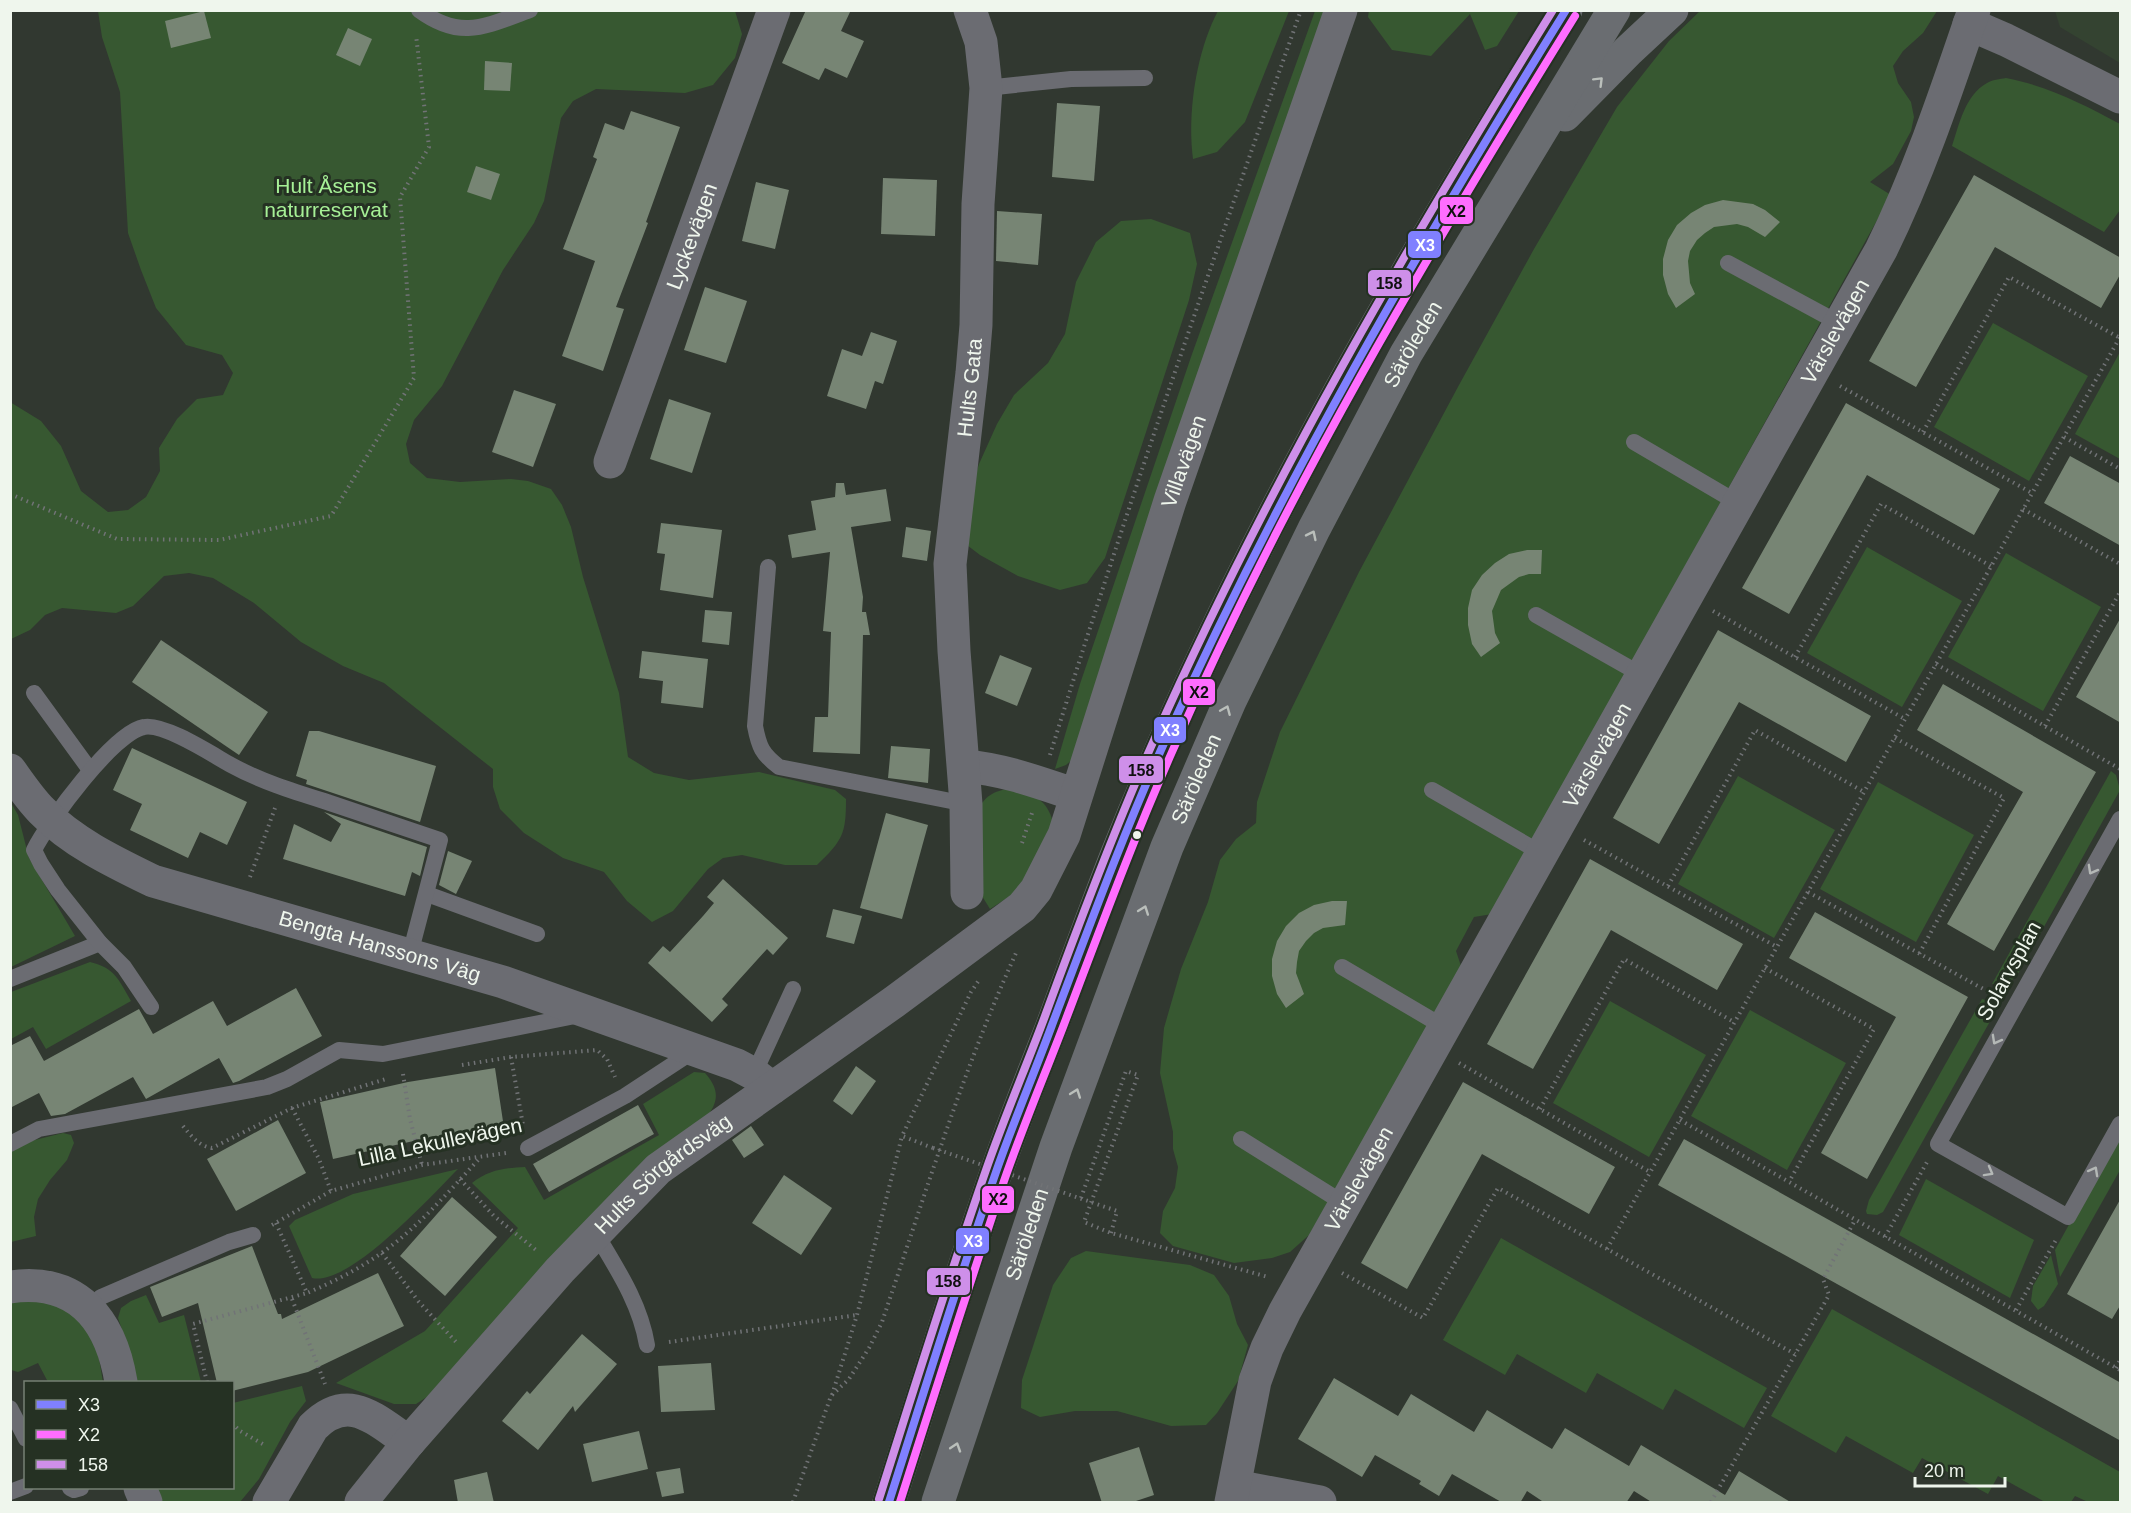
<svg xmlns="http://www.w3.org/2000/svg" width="2131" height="1513" font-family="Arial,sans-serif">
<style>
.built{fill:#344331}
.green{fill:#375831}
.building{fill:#778574}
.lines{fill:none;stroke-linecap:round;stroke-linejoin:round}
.path{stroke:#717376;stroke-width:4;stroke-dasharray:1.5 4.5;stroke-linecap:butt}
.service{stroke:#6b6c72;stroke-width:16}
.minor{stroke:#6b6c72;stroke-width:33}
.primary{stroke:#6a6d71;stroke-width:33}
.path-bridge{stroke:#717376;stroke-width:4;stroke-dasharray:1.5 4.5;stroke-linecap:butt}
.bus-1-casing{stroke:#253123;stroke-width:12}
.bus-2-casing{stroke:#253123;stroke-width:12}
.bus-3-casing{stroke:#253123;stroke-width:12}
.bus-1{stroke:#8080ff;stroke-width:8}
.bus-2{stroke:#ff6dff;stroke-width:8}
.bus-3{stroke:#ce8fe9;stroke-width:8}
.oneway{stroke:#babfbb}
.oneway2{stroke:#b4b8b6}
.bus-dot{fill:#eff6ed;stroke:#253123;stroke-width:2}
.labels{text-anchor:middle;stroke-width:6;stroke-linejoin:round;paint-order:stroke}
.park-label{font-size:21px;fill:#a6f096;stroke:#253123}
.street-label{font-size:21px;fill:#eff6ed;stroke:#253123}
.line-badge{stroke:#253123;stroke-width:2}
.badge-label{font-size:16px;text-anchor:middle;font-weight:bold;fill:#fff}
.pale-badge-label{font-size:16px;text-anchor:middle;font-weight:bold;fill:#111}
</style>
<rect width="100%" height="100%" fill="#313830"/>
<path class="built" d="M2055,11H2120V63L2060,27Z"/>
<g class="green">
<path d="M1369,10L1519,11L1497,46L1485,50L1470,14L1431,56L1392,50L1368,17Z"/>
<path d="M98,11H735L742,34L735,58L713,85L685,93L596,89L573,101L561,118L544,201L534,223L503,270L442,386L414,420L406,444L410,463L427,478L460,482L511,479L528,481L551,489L562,505L571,527L583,577L619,693L628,757L654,773L689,780L759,772L835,790L846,799C846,834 843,840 817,865H785L742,855L723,858L708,869L673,911L652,922L627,901L604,872L563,858L524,833L500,809L493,787V769L384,683L343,666L301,642L254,603L213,578L189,573L164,576L133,606L116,613L62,608L45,615L30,630L11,639L10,402L41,421L61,446L81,491L108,512L128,510L146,497L160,471L159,448L177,419L197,399L223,395L233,373L222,355L186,345L156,308L141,270L128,233L120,92L102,37Z"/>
<path d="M1218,11H1289L1245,122L1217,152L1193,159C1187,114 1196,52 1218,11Z"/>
<path d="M1315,11H1329L1073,759L1066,765L1055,769L1080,684L1191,357Z"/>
<path d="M1700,11H1937L1923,33L1903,51L1893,66L1898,83L1911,102L1914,117L1911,131L1893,164L1870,182L1891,195L1492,914L1474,917L1456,951L1463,972L1309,1235L1290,1252L1272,1258L1234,1263L1173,1246L1160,1233L1163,1211L1175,1188L1178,1167L1173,1149V1132L1160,1073L1164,1028L1181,969L1208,902L1220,860L1236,839L1256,823L1257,802L1280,732L1359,572L1459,385L1534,249L1617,107L1669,41Z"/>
<path d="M2006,78C2048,86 2083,104 2120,124V210L2104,232L1952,146C1959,125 1965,95 1987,83C1992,80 2000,79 2006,78Z"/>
<path d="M1151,219L1190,233L1197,264L1189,300L1105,558L1087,583L1060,590L1018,576L980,555L963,542L964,511L979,464L997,424L1014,395L1048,363L1065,334L1076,282L1096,242L1121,221Z"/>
<path d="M1993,323L2088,376L2029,481L1934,427Z"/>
<path d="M2120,352V459L2075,434Z"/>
<path d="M1867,547L1962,601L1902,707L1807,653Z"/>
<path d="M2006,553L2101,607L2043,711L1948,657Z"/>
<path d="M2111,771L2116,775L2120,790L2016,977L2006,984H1992Z"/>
<path d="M1738,776L1835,830L1774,938L1678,884Z"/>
<path d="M1878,782L1974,835L1916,942L1820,889Z"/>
<path d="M1012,788C1036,795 1048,800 1054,826L1029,884L990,909L982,896L978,810C986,794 995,791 1012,788Z"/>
<path d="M10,801L18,815L29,858L75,936L11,967Z"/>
<path d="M90,962C115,968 118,979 131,1001L46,1049L33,1027L11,1039V992Z"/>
<path d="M1982,999L1988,1001L1993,1016L1883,1212L1877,1215L1867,1214L1866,1211L1869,1200Z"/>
<path d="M1610,1001L1706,1055L1649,1157L1553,1103Z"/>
<path d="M1750,1010L1846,1063L1787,1170L1691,1116Z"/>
<path d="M694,1072L705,1073C720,1090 719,1102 705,1119L433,1393L416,1404H394L336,1383L425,1331L518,1228L472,1183C489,1170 504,1168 525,1167L544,1200L659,1135L643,1104Z"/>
<path d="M2120,1132V1170L2060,1277L2055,1250Z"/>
<path d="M63,1133L71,1135L74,1143L67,1160L50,1180L38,1199L34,1217L36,1236L11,1242V1151L27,1142Z"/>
<path d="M458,1169C432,1195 349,1287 312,1278L289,1226L295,1220L353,1194Z"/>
<path d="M1926,1179L2034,1240L2010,1298L1899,1235Z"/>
<path d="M1501,1238L1767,1388L1744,1428L1675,1389L1663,1410L1597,1373L1586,1393L1517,1354L1505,1375L1443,1340Z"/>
<path d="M1086,1251L1190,1265L1214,1275L1229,1296L1237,1324L1248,1345L1238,1381L1217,1413L1206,1425L1171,1426L1117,1411H1075L1040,1417L1021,1408L1022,1380L1053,1285L1071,1258Z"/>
<path d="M2051,1255L2058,1284L2044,1306L2038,1310L2031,1301L2033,1286Z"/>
<path d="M146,1295L159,1323L184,1315L201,1382H135L127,1344L118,1318L121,1308L131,1301Z"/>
<path d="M32,1299C41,1301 51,1302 60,1305C95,1318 98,1351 103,1382H48L38,1363L18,1372L11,1370L10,1302Z"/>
<path d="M1832,1309L2120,1472V1502H2088L2075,1496L2071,1502H2045L1998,1476L1988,1494L1922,1458L1913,1473L1846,1436L1836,1453L1771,1416Z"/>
<path d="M302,1386L306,1401L290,1422L259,1479L240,1502H161L156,1488H232L233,1403Z"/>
</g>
<g class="building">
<path d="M806,10H851L841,31L864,41L847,78L825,68L819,80L782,63Z"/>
<path d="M204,11L211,38L171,48L165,21Z"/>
<path d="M348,28L372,39L360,66L336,55Z"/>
<path d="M485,61L512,63L510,91L484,90Z"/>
<path d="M1057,103L1100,106L1094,181L1052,177Z"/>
<path d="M631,111L680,127L646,222L648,223L616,307L624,309L603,371L562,356L595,261L563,249L597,159L593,157L605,123L624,130Z"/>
<path d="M476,166L500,174L491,200L467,192Z"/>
<path d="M1974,175L2121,258V273L2101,308L1995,247L1916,387L1869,361Z"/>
<path d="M883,178L937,180L935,236L881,234Z"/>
<path d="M756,182L789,190L775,249L742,241Z"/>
<path d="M1723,200L1753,204L1765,210L1780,222L1765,237L1748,227L1737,224L1714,227L1705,233L1697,240L1690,251L1688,261L1690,283L1695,294L1676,308L1668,294L1663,275V259L1668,240L1677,225L1691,213L1705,205Z"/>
<path d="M997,211L1042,214L1038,265L996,261Z"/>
<path d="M705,287L747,301L726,363L684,350Z"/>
<path d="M871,332L897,341L883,384L875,381L866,409L827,396L842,349L862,356Z"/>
<path d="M514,390L556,404L533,467L492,452Z"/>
<path d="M669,399L711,413L692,473L650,459Z"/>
<path d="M1846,403L2000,489L1974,535L1867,475L1789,614L1742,588Z"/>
<path d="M2070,456L2121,484V546L2044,503Z"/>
<path d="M836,483H844L846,495L886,489L891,521L851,527L863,597L862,612H866L870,635H863L860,754L813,752L815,717H828L831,632L823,631L830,552L792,558L788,535L816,530L811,501L835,497Z"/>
<path d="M661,523L722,530L713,598L660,590L665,554L657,553Z"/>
<path d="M906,527L931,531L927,561L902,557Z"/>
<path d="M1527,550H1542L1541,574H1529L1519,577L1501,590L1492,611L1495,633L1500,643L1481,657L1472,644L1468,625V608L1472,590L1482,575L1495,563L1509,554Z"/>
<path d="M705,610L732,612L729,645L702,642Z"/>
<path d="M2121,617V723L2076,697Z"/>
<path d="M1718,630L1871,716L1846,762L1739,702L1659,844L1613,818Z"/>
<path d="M161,640L268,712L239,755L132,682Z"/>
<path d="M642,651L708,659L703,708L661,703L663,681L639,678Z"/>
<path d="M1000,655L1032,668L1017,706L985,693Z"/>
<path d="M1943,684L2096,772L1994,951L1947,924L2023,792L1917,730Z"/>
<path d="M309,731H319L436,766L420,822L306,784L307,780L296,776Z"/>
<path d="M891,746L930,749L928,783L888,778Z"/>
<path d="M132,748L247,802L227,845L200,832L188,858L130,830L142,804L113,790Z"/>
<path d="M324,812L427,847L420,876L412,872L405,896L283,859L294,824L331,842L341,824Z"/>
<path d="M886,813L928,825L902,919L860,908Z"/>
<path d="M448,851L472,861L456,894L439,885Z"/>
<path d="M1590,859L1743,944L1717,990L1611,930L1533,1069L1487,1044Z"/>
<path d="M723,879L788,938L773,955L767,949L738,981L722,999L728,1005L712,1022L648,963L663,946L670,952L703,916L714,903L707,897Z"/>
<path d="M1332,901H1347L1345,925L1323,928L1314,933L1306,941L1299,951L1297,962L1296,973L1304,994L1286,1008L1277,994L1272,976V959L1277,941L1286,926L1299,913L1314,905Z"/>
<path d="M833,909L862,916L854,944L826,937Z"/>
<path d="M1815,912L1968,997L1867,1179L1821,1153L1896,1017L1789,958Z"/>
<path d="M296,988L322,1036L239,1081L233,1083L219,1058L146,1099L133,1077L65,1114L51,1116L39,1093L10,1108V1046L30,1036L44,1061L139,1009L153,1034L213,1001L227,1026Z"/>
<path d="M856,1066L876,1081L852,1115L833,1101Z"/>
<path d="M495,1068L504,1128L427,1140V1138L333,1159L320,1102L408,1082Z"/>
<path d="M1463,1082L1615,1167L1589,1214L1482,1154L1407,1289L1361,1263Z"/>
<path d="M638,1105L654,1134L549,1192L533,1164Z"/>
<path d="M278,1120L306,1173L236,1211L207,1159Z"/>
<path d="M751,1126L764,1145L744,1158L732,1140Z"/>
<path d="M1684,1139L2121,1383V1441L1658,1185Z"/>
<path d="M784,1175L832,1208L801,1255L752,1223Z"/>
<path d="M452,1197L497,1237L445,1296L400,1256Z"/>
<path d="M2121,1198V1304L2112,1319L2067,1294Z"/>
<path d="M252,1246L278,1314H281L282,1319L378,1273L404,1326L308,1372L232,1391V1383H217L198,1303L162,1317L150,1287Z"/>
<path d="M582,1334L617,1364L575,1412L573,1406L538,1450L502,1421L527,1391L530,1394Z"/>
<path d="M711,1363L715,1410L661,1412L658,1366Z"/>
<path d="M1334,1378L1398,1416L1411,1394L1474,1432L1487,1410L1552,1449L1565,1428L1629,1466L1641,1445L1725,1495L1739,1471L1792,1503H1653L1634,1491L1626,1503H1545L1527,1491L1520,1503H1503L1452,1474L1439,1496L1419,1484L1421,1481L1375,1455L1362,1477L1298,1439Z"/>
<path d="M639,1431L648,1469L592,1482L583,1444Z"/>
<path d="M1139,1447L1154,1495L1130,1503H1102L1089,1463Z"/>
<path d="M680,1468L684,1493L662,1497L656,1472Z"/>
<path d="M487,1472L494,1503H458L454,1480Z"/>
</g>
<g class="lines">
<g class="path">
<path d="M1840,386L2032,493"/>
<path d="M1923,432L2009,277L2120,338"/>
<path d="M2064,437L2120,469"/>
<path d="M10,494L117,539L219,540L331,516L414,378L400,197L429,147L416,35"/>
<path d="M2023,509L2120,564"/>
<path d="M1713,611L1905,719"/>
<path d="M1795,657L1881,504L1991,566"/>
<path d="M1936,664L2120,769"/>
<path d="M2045,726L2120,592"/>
<path d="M1895,738L2004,798L1919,954"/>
<path d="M1050,755C1127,505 1214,257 1301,10"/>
<path d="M1584,840L1777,947"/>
<path d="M1022,843L1032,813"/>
<path d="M250,877L275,808"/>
<path d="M1668,886L1755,730L1864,792"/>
<path d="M1808,892L1996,996"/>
<path d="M1765,968L1874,1029L1789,1182"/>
<path d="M511,1057L523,1125"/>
<path d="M1459,1063L1650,1172"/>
<path d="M462,1065L511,1057L597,1050L607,1059L615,1077"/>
<path d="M403,1074L410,1119L422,1165"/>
<path d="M292,1108L319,1159L331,1191"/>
<path d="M1540,1109L1624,959L1734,1022"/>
<path d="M1680,1120L2120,1370"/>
<path d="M183,1126C191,1136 199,1146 212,1148L292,1108L386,1079"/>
<path d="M933,1148L902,1136L971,992L979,980"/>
<path d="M460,1179L494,1216L536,1250"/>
<path d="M1081,1198L1126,1071L1138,1075L1084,1222L1111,1233L1268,1277"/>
<path d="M276,1223L307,1293C333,1282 357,1270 380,1254C418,1228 449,1191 480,1158"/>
<path d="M272,1225L331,1191L422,1165L506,1153"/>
<path d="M1111,1233L1117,1211"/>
<path d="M1885,1237L1927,1162"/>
<path d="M1607,1249L2120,337"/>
<path d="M382,1253L419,1302L456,1342"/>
<path d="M1342,1273L1423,1318L1498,1188L1795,1354"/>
<path d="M292,1299L325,1384"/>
<path d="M2016,1310L2057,1238"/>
<path d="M669,1342L857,1315"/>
<path d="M2116,1368L2120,1360"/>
<path d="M207,1382L193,1324L307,1293"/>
<path d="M832,1395L857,1315L902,1136"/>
<path d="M232,1423L240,1431L266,1446"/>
<path d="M793,1502L831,1396L849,1379L869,1348L882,1322C924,1198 962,1072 1016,953"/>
<path d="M1711,1502L1829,1295L1823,1279L1855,1220"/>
</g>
<g class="service">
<path d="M419,10C461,41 486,26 530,10"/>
<path d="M986,88L1071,79L1145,78"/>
<path d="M1728,263L1839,323"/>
<path d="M1634,442L1738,503"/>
<path d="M768,567L755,726C759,747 762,754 779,767L966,804"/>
<path d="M1536,615L1642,675"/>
<path d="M34,693L90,770"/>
<path d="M1432,790L1541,853"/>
<path d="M2120,819L1938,1144L2068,1217L2120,1124"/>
<path d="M427,894L537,934"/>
<path d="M1342,967L1444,1027"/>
<path d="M10,979L100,943"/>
<path d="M151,1007L124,967L100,943L58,890L41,864L34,850C48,822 114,732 144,727C164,723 213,755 231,765C260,781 292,791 324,801C363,814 402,827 440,840L410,954"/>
<path d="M754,1074L793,989"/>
<path d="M1241,1139L1345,1204"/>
<path d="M10,1144L39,1129L267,1087L287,1079L339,1050L383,1054L580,1015"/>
<path d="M528,1148L625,1096L695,1050"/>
<path d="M595,1232C617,1269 640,1303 647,1345"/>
<path d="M89,1309L101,1297L229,1242L253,1235"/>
<path d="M10,1408L26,1439"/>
<path d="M70,1488L74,1490L81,1488"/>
<path d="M10,1492L26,1486"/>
</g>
<g class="minor">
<path d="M1969,24L2006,40L2120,97"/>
<path id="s1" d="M610,462L774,10"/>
<path d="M964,766C1003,769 1040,783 1076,795"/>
<path id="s2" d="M10,770C20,784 30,799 42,811C72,842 114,862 153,881L503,982L737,1065L754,1074L772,1088"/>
<path id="s3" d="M967,893L966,804L954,651L950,564L972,373L976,325L978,204L986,88L981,42L970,10"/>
<path d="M10,1287C78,1277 111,1321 121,1382"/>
<path d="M1235,1486L1320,1502"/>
<path d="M140,1488L146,1502"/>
<path d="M269,1502L313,1427C349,1391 375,1420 409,1442"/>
<path id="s4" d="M361,1502L409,1442L560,1270L658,1169L894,1002L1022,907L1036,890L1064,835L1170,501L1341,10"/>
<path id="s5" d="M1231,1502L1255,1381L1267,1348L1285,1311L1881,250C1919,173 1946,92 1974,10"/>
</g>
<g class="primary">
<path d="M1565,115L1628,51L1672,10"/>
<path d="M889,1502C922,1400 953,1297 988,1196C1007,1138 1030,1082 1052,1026C1073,969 1094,912 1116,856C1236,559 1396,281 1566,10"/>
<path id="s6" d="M938,1502L1056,1147L1167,847L1230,701L1314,529L1406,354L1614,10"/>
</g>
<path class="path-bridge" d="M933,1148L1117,1211"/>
<g class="bus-1-casing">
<path id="bus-1" d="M889,1502C924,1392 958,1281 996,1172C1013,1123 1034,1074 1052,1025C1088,930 1123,834 1165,741C1280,487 1419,247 1566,10"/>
</g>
<g class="bus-2-casing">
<path id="bus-2" d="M900,1502C934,1395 968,1288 1004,1181C1022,1129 1043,1079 1063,1027C1098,935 1132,842 1172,752C1284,495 1428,253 1575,16"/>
</g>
<g class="bus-3-casing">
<path id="bus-3" d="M879,1499C914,1389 948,1279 986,1170C1004,1118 1026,1067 1045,1016C1079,923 1114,830 1154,740C1267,486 1407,246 1553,10"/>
</g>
<use href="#bus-1" class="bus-1"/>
<use href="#bus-2" class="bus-2"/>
<use href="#bus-3" class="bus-3"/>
</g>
<defs><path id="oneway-chevron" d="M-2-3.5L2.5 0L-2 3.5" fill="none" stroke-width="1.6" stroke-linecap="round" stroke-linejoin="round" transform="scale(1.5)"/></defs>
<g class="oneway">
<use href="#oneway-chevron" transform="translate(1599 81) rotate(-45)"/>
<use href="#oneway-chevron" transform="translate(1312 535) rotate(-64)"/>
<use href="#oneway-chevron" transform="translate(1226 710) rotate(-67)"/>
<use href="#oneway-chevron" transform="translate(1144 910) rotate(-70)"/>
<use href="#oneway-chevron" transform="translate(1076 1093) rotate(-70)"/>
<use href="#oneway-chevron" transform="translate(956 1447) rotate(-72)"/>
</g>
<g class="oneway2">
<use href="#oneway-chevron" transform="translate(2092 870) rotate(119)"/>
<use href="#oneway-chevron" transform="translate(1996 1040) rotate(119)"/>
<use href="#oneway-chevron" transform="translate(2094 1171) rotate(-61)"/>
<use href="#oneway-chevron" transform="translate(1989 1172) rotate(29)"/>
</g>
<circle class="bus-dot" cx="1137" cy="835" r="5"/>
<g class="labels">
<g class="park-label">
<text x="326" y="193">Hult Åsens<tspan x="326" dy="24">naturreservat</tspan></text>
</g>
<g class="street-label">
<text dy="7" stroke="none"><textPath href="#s1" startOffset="240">Lyckevägen</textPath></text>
<text dy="7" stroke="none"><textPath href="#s5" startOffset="1323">Värslevägen</textPath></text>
<text dy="7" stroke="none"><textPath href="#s6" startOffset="1254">Säröleden</textPath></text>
<text dy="7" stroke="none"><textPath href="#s3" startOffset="507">Hults Gata</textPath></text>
<text dy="7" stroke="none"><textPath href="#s4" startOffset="1371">Villavägen</textPath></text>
<text dy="7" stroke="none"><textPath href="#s5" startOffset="837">Värslevägen</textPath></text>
<text dy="7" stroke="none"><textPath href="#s6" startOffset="768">Säröleden</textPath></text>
<text dy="7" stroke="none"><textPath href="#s2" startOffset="420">Bengta Hanssons Väg</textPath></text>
<text transform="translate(2009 971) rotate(-61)" y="7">Solarvsplan</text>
<text transform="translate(440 1142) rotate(-12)" y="7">Lilla Lekullevägen</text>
<text dy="7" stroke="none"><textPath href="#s4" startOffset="447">Hults Sörgårdsväg</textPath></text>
<text dy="7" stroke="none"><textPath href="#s5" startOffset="351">Värslevägen</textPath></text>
<text dy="7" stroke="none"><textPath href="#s6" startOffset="282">Säröleden</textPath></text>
</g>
</g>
<g class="line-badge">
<rect x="1439" y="196" width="35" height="29" rx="6" fill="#ff6dff"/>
<rect x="1407" y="230" width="35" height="29" rx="6" fill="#8080ff"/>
<rect x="1367" y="269" width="45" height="28" rx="6" fill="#ce8fe9"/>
<rect x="1182" y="678" width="34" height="28" rx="6" fill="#ff6dff"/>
<rect x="1153" y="716" width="34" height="28" rx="6" fill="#8080ff"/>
<rect x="1118" y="755" width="46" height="29" rx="6" fill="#ce8fe9"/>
<rect x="981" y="1185" width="34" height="29" rx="6" fill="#ff6dff"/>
<rect x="955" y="1227" width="35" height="28" rx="6" fill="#8080ff"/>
<rect x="926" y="1267" width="45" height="29" rx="6" fill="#ce8fe9"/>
</g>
<g class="badge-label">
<text x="1425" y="251">X3</text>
<text x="1170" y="736">X3</text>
<text x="973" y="1247">X3</text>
</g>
<g class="pale-badge-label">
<text x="1456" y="217">X2</text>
<text x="1389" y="289">158</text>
<text x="1199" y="698">X2</text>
<text x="1141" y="776">158</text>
<text x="998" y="1205">X2</text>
<text x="948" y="1287">158</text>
</g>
<rect width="2131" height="1513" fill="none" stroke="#eff6ed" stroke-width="24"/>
<rect x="24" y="1381" width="210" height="108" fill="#253123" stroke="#768074" stroke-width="1.5"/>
<rect x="36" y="1400" width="30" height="9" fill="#8080ff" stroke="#768074" stroke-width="1.5"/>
<text x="78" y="1411" font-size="18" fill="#eff6ed">X3</text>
<rect x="36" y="1430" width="30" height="9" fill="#ff6dff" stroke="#768074" stroke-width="1.5"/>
<text x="78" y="1441" font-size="18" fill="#eff6ed">X2</text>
<rect x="36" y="1460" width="30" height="9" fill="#ce8fe9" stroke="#768074" stroke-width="1.5"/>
<text x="78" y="1471" font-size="18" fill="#eff6ed">158</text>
<path d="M1915 1477v9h90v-9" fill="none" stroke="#eff6ed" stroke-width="3"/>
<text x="1924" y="1477" font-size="18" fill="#eff6ed" stroke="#253123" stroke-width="4.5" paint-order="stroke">20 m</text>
</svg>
